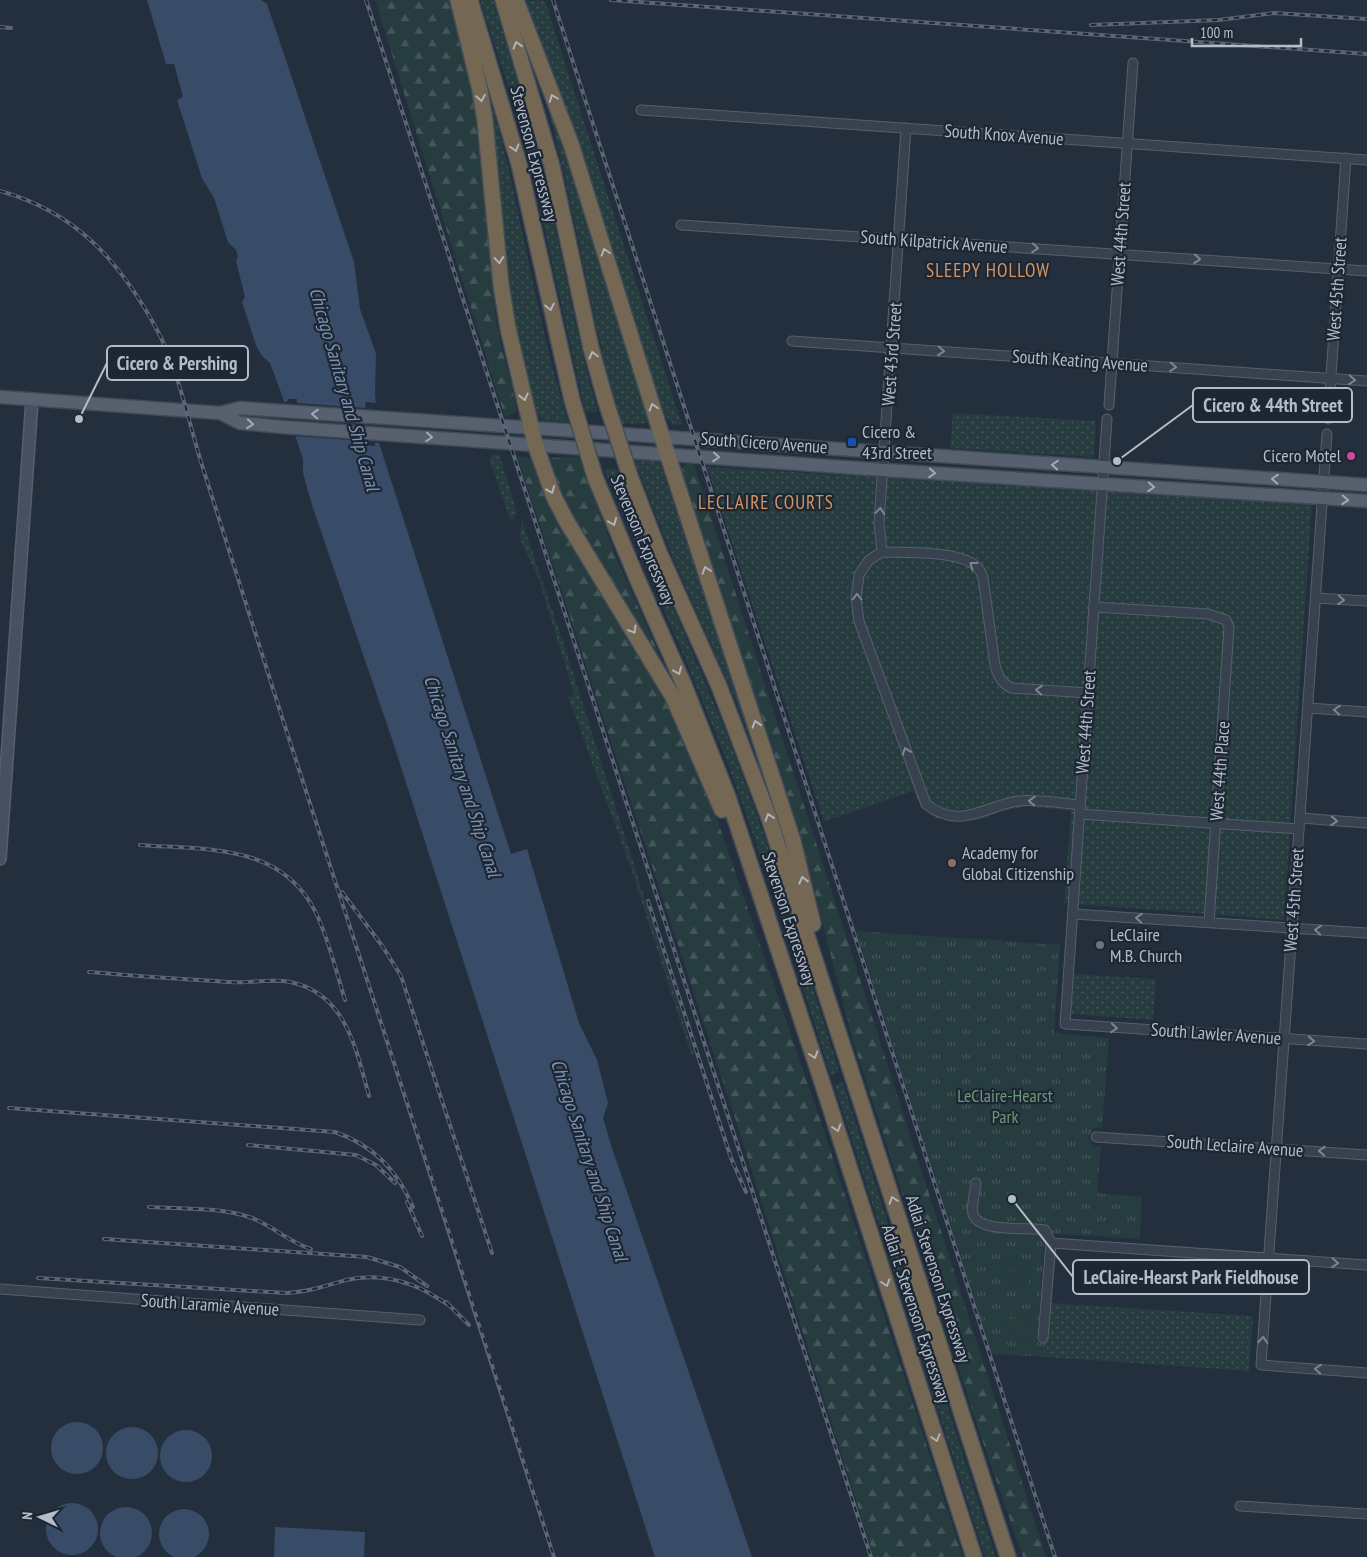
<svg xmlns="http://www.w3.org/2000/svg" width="1367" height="1557" font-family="'PT Sans Narrow',sans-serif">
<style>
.grass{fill:url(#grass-dots)}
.forest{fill:url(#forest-firs)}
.park{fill:url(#park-tufts)}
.pitch{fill:#263c3f}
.water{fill:#394c67}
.pier{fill:#242f3e}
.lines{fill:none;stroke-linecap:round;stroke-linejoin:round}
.minor-casing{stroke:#565f6c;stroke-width:11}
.secondary-casing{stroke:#565f6c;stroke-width:14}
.primary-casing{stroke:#414a57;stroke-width:15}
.motorway-casing{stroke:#434c59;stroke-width:18}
.minor{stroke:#38414e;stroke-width:9}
.secondary{stroke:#465061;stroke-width:11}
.primary{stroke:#56606e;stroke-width:12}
.motorway{stroke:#746855;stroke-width:15}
.rail-casing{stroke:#5a6575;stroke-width:4}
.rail{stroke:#1d2633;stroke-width:2;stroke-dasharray:5.5;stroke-linecap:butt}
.motorway-bridge-casing{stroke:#434c59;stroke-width:18;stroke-linecap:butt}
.motorway-bridge{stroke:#746855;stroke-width:15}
.oneway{stroke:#aeb4bd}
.oneway2{stroke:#7c8592}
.oneway3{stroke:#a1aab7}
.transit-dot{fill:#1a4fb4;stroke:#1d2633;stroke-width:2}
.hotel-dot{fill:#d1479c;stroke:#1d2633;stroke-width:2}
.education-dot{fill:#8d6e63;stroke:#1d2633;stroke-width:2}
.worship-dot{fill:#6b7280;stroke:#1d2633;stroke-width:2}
.labels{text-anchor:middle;stroke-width:4.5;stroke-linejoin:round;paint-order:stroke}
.street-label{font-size:18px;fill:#b4bcc9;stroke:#1d2633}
.poi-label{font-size:18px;fill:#b4bcc9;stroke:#1d2633;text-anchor:start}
.park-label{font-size:18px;fill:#6b9a76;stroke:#1d2633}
.neighbourhood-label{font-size:19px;letter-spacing:1px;fill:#d59563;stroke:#1d2633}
.water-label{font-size:19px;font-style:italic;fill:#7c92b1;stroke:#1d2633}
.leader{fill:none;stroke:#b4bcc9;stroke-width:2}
.callout-dot{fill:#b4bcc9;stroke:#1d2633;stroke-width:2}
.callout{fill:#1d2633;stroke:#b4bcc9;stroke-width:2}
.callout-label{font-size:19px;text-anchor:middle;font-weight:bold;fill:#b4bcc9}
</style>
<defs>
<pattern id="grass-dots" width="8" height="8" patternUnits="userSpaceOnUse" patternTransform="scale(1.25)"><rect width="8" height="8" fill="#263c3f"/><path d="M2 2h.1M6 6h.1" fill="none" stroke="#435659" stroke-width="1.8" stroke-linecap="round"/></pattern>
<pattern id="forest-firs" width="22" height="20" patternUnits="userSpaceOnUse" patternTransform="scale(1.25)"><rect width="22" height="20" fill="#263c3f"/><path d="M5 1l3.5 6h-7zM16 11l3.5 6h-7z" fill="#435659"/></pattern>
<pattern id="park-tufts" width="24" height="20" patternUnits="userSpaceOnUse" patternTransform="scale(1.25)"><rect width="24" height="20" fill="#263c3f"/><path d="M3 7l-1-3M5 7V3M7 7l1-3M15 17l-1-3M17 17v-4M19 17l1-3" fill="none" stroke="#435659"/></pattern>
</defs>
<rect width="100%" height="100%" fill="#242f3e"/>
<g class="grass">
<path d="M480,0H493C513,64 532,129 547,194C565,267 577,340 598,412L585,411L532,172L517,114Z"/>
<path d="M522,0L545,1L682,425L673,424L665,415Z"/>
<path d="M542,88L571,163L653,423L622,424C588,314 575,199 542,88Z"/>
<path d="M493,109C522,212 536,319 568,422L542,420L538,416L519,350L511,314L489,110Z"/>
<path d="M953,413L1096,421L1094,457L950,448Z"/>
<path d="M493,455H500L517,513L513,520L510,519L489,459Z"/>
<path d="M634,460L659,461L676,511L695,556L780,819L736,701L672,556Z"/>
<path d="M707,467L1312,503L1284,920L1064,903L1071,811L1026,806L1003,811L980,820L936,818L923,808L913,791L824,822Z"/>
<path d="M604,469H617C650,564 696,654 732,748C773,853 804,961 838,1068V1072L834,1075L830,1073C798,973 768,873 732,775C693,672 646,571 604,469Z"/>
<path d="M522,521L568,657L694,1054L691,1055L631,868L568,697L574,694L539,580L521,541L520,535Z"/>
<path d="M1074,974L1156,979L1153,1020L1071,1014Z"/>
<path d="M840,1082L843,1083L996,1557H985L836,1090L835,1086Z"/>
<path d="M1050,1303L1253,1316L1249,1371L1046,1357Z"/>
</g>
<g class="forest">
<path d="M375,0H452C462,42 473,84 479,126C488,190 488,255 496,319C500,350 513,381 516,412L505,417Z"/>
<path d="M517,456L533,460L667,696L714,810L827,1140L963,1557H874L736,1121Z"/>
<path d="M579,457L617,560L677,694L566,510L545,458Z"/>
<path d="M687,463L694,464L1046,1557H1023L978,1428L853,1041L806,858L730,621L720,599L682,476V468Z"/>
</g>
<path class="park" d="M856,931L1060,945L1054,1033L1109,1038L1102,1128H1094L1088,1138L1093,1145L1101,1147L1097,1193L1142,1197L1140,1239L1045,1233L1037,1342L1047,1343L1046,1357L992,1354Z"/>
<g class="pitch">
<path d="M1004,1258L1030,1260L1029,1272L1003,1270Z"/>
<path d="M1003,1274L1029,1275L1028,1287L1002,1286Z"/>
<path d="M1004,1318L1031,1320L1030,1337L1003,1335Z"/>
</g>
<g class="water">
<path d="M147,0H261L267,4L354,262L360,309L376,354L375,394L379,443L511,854L527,849L579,1023L597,1060L608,1103L603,1118L611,1145L752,1557H655L392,739L312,505L303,473V459L283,398L270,363L262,356L256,345L242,302L245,297L236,261L238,257L236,250L228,242L214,198L202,178L177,100L183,97L174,64H166Z"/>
<circle cx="77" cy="1448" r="26"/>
<circle cx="132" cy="1453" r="26"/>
<circle cx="186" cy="1456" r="26"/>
<circle cx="72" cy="1529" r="26"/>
<circle cx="126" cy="1533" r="26"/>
<circle cx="184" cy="1534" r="25"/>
<path d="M275,1527L365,1532L364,1557H274Z"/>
</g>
<path class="pier" d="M288,399H297V403L365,408L366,402L376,403V408H380L381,411L379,443H375V446L364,445V441L293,436L283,406V402H287Z"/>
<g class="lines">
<g class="minor-casing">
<g id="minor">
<path d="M641,110L1367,160"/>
<path d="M681,225L1367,271"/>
<path d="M792,341L1367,381"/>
<path d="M1109,405L1133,63"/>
<path d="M1107,419L1065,1024L1367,1044"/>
<path d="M1328,419L1346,158"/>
<path d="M1327,434L1261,1365L1367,1373"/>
<path d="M882,552L879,523L906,128"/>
<path d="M1316,598L1367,601"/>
<path d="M1094,607L1208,614L1226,620L1229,627L1209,922"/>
<path d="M1308,708L1367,712"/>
<path d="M1080,805C1060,803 1038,799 1018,801C986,806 959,831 926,804L859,621L856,598L859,575L869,560L882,552C904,553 963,550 978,568C980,570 982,575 983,578L995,665C998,676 1001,682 1011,688L1088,693"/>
<path d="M1080,814L1299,829"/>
<path d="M1300,818L1367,823"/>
<path d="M1073,914L1367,933"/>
<path d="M1096,1137L1367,1155"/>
<path d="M976,1183C975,1192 971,1206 973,1214C978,1233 1029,1227 1045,1230L1051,1243"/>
<path d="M1051,1243L1367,1265"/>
<path d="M0,1289L420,1320"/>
<path d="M1043,1338L1051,1243"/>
<path d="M1240,1506L1367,1514"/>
</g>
</g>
<g class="secondary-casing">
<path id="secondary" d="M0,859L32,400"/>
</g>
<g class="primary-casing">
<g id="primary">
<path d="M0,397L220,413L240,408L1367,485"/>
<path d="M220,413L240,423L282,427L884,470L1367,501"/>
</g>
</g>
<g class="motorway-casing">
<g id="motorway">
<path d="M458,0L480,90L485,121L501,285L508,328L535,444L554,497L567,522L673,697L722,810"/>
<path d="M470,0L519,164L572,400"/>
<path d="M503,0L552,166L591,348L606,402"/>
<path d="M516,0L571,144L667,453L793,841L813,924"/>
<path d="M595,477L636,576L684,685L728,797L822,1082L974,1557"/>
<path d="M631,479L659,552L719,686L768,815L1008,1557"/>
</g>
</g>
<use href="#minor" class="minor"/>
<use href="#secondary" class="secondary"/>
<use href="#primary" class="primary"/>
<use href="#motorway" class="motorway"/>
<g class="rail-casing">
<g id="rail">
<path d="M366,0L871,1557"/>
<path d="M553,0L1055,1557"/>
<path d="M611,0L1367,54"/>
<path d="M1091,25L1219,20L1274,13L1367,19"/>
<path d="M0,27L11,28"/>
<path d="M0,191C75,212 118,259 155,326C178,368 187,416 201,462C228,546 255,630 281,714C371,995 465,1275 554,1557"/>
<path d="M140,845C206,850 282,843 316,913C329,940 336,971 345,1000"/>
<path d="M342,892L383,947L401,976L492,1253"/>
<path d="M648,901L731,1158L746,1192"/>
<path d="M89,972C136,976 182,979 229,982C249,984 270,978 290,982C346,993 356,1049 369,1096"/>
<path d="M9,1108L335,1132C373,1145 397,1170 413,1207"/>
<path d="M248,1145L356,1155L376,1165L395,1183"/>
<path d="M407,1202L422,1236"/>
<path d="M149,1207C179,1209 220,1207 249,1217C271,1224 288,1242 311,1249"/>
<path d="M104,1239L367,1257L400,1267L427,1286"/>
<path d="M38,1278L286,1293C307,1292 326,1286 346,1280C385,1271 420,1284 451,1307"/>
<path d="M446,1302L469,1325"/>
</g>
</g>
<use href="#rail" class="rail"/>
<g class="motorway-bridge-casing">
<g id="motorway-bridge">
<path d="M572,400L595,477"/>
<path d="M606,402L631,479"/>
</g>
</g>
<use href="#motorway-bridge" class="motorway-bridge"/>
</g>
<defs><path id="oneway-chevron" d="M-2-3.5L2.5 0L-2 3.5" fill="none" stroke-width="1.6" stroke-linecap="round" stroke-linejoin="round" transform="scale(1.25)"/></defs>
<g class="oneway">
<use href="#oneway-chevron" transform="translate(517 45) rotate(-107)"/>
<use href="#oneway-chevron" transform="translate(481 98) rotate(81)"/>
<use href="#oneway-chevron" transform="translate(553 98) rotate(-111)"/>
<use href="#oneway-chevron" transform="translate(515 148) rotate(74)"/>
<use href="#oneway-chevron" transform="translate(605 252) rotate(-108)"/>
<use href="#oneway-chevron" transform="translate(499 260) rotate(85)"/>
<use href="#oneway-chevron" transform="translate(550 307) rotate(78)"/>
<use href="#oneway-chevron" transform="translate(593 355) rotate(-105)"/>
<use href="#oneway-chevron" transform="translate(524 397) rotate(77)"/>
<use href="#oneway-chevron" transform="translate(653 407) rotate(-107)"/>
<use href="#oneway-chevron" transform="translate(551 490) rotate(68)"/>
<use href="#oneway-chevron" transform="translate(613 522) rotate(68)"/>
<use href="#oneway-chevron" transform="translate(706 570) rotate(-108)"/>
<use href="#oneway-chevron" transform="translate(633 630) rotate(59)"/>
<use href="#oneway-chevron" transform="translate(678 671) rotate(67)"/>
<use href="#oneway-chevron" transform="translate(756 724) rotate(-107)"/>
<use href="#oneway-chevron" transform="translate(769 817) rotate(-109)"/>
<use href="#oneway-chevron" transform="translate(803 880) rotate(-104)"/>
<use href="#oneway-chevron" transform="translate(814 1055) rotate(72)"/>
<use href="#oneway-chevron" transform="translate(837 1128) rotate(72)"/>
<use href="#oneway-chevron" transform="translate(893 1200) rotate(-108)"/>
<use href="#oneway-chevron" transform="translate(886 1283) rotate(72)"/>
<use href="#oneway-chevron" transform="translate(936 1438) rotate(72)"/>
</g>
<g class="oneway2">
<use href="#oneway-chevron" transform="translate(1035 248) rotate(4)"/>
<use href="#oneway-chevron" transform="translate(1197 259) rotate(4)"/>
<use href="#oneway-chevron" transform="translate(941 351) rotate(4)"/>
<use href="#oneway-chevron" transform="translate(1173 367) rotate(4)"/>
<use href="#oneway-chevron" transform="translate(1352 380) rotate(4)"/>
<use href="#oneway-chevron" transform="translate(880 511) rotate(-85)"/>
<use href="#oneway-chevron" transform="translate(973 565) rotate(-143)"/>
<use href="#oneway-chevron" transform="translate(857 597) rotate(-90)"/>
<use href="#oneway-chevron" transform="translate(1341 600) rotate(4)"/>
<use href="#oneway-chevron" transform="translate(1039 690) rotate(-176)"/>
<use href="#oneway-chevron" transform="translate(1337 710) rotate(-176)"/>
<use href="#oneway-chevron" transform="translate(906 751) rotate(-110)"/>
<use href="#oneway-chevron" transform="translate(1032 801) rotate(-178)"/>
<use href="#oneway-chevron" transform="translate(1334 821) rotate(4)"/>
<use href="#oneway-chevron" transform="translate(1139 918) rotate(-176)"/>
<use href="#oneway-chevron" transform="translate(1318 930) rotate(-176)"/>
<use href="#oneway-chevron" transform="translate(1114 1028) rotate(4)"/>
<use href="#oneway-chevron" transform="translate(1311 1041) rotate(4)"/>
<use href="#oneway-chevron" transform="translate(1322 1151) rotate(-176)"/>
<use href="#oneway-chevron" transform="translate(1335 1263) rotate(4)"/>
<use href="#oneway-chevron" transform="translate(1263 1340) rotate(-86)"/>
<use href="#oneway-chevron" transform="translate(1318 1369) rotate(-176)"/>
</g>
<g class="oneway3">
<use href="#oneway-chevron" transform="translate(315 414) rotate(-176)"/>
<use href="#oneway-chevron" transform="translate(250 424) rotate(5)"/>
<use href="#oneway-chevron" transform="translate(429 437) rotate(4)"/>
<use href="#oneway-chevron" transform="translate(716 457) rotate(4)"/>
<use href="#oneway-chevron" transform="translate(1055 465) rotate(-176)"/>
<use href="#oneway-chevron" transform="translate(932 473) rotate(4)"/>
<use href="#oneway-chevron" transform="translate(1275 479) rotate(-176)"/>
<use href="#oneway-chevron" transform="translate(1151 487) rotate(4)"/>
<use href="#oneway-chevron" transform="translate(1345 500) rotate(4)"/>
</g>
<rect class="transit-dot" x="847" y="437" width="10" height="10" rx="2.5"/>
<circle class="hotel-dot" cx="1351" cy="456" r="5"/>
<circle class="education-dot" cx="952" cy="863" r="5"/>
<circle class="worship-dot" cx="1100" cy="945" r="5"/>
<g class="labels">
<g class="street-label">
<text transform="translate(1004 135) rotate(4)" y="6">South Knox Avenue</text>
<text transform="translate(534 154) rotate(75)" y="6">Stevenson Expressway</text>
<text transform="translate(1121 234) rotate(-86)" y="6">West 44th Street</text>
<text transform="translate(934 242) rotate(4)" y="6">South Kilpatrick Avenue</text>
<text transform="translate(1337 289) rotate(-86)" y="6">West 45th Street</text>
<text transform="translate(892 354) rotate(-86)" y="6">West 43rd Street</text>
<text transform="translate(1080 361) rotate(4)" y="6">South Keating Avenue</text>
<text transform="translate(764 443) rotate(4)" y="6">South Cicero Avenue</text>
<text transform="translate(643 540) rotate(67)" y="6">Stevenson Expressway</text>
<text transform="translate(1086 722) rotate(-86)" y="6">West 44th Street</text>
<text transform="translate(1220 771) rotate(-86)" y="6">West 44th Place</text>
<text transform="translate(1294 900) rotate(-86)" y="6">West 45th Street</text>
<text transform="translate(789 919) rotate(72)" y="6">Stevenson Expressway</text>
<text transform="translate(1216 1034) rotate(4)" y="6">South Lawler Avenue</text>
<text transform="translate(1235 1146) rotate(4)" y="6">South Leclaire Avenue</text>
<text transform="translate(938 1279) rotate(72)" y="6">Adlai Stevenson Expressway</text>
<text transform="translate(210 1305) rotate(4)" y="6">South Laramie Avenue</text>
<text transform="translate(916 1314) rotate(72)" y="6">Adlai E Stevenson Expressway</text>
</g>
<g class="poi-label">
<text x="862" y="438">Cicero &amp;<tspan x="862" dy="21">43rd Street</tspan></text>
<text x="1341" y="462" text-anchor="end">Cicero Motel</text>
<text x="962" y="859">Academy for<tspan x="962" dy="21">Global Citizenship</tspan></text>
<text x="1110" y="941">LeClaire<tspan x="1110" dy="21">M.B. Church</tspan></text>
</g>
<g class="park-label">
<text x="1005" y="1102">LeClaire-Hearst<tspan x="1005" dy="21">Park</tspan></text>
</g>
<g class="neighbourhood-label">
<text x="988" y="277">SLEEPY HOLLOW</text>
<text x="766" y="509">LECLAIRE COURTS</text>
</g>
<g class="water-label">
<text transform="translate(345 389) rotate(74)" y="7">Chicago Sanitary and Ship Canal</text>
<text transform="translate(463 776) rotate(72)" y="7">Chicago Sanitary and Ship Canal</text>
<text transform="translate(590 1160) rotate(72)" y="7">Chicago Sanitary and Ship Canal</text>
</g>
</g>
<path class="leader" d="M79 419L107 363M1117 461L1193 405M1012 1199L1073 1277"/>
<g class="callout-dot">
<circle cx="79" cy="419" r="5"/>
<circle cx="1117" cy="461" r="5"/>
<circle cx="1012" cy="1199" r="5"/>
</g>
<g class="callout">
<rect x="107" y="346" width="141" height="34" rx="5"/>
<rect x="1193" y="388" width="159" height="34" rx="5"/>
<rect x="1073" y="1260" width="236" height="34" rx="5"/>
</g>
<g class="callout-label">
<text x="177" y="370">Cicero &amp; Pershing</text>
<text x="1273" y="412">Cicero &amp; 44th Street</text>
<text x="1191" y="1284">LeClaire-Hearst Park Fieldhouse</text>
</g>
<g transform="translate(40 1517) rotate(275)" stroke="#1d2633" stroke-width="4" paint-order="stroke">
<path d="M0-4L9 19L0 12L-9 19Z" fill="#b4bcc9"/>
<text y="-8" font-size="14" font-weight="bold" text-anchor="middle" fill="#b4bcc9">N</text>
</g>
<path d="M1192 38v8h109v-8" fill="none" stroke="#b4bcc9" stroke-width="2.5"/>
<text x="1200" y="38" font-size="15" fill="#b4bcc9" stroke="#1d2633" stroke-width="4" paint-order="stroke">100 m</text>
</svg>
